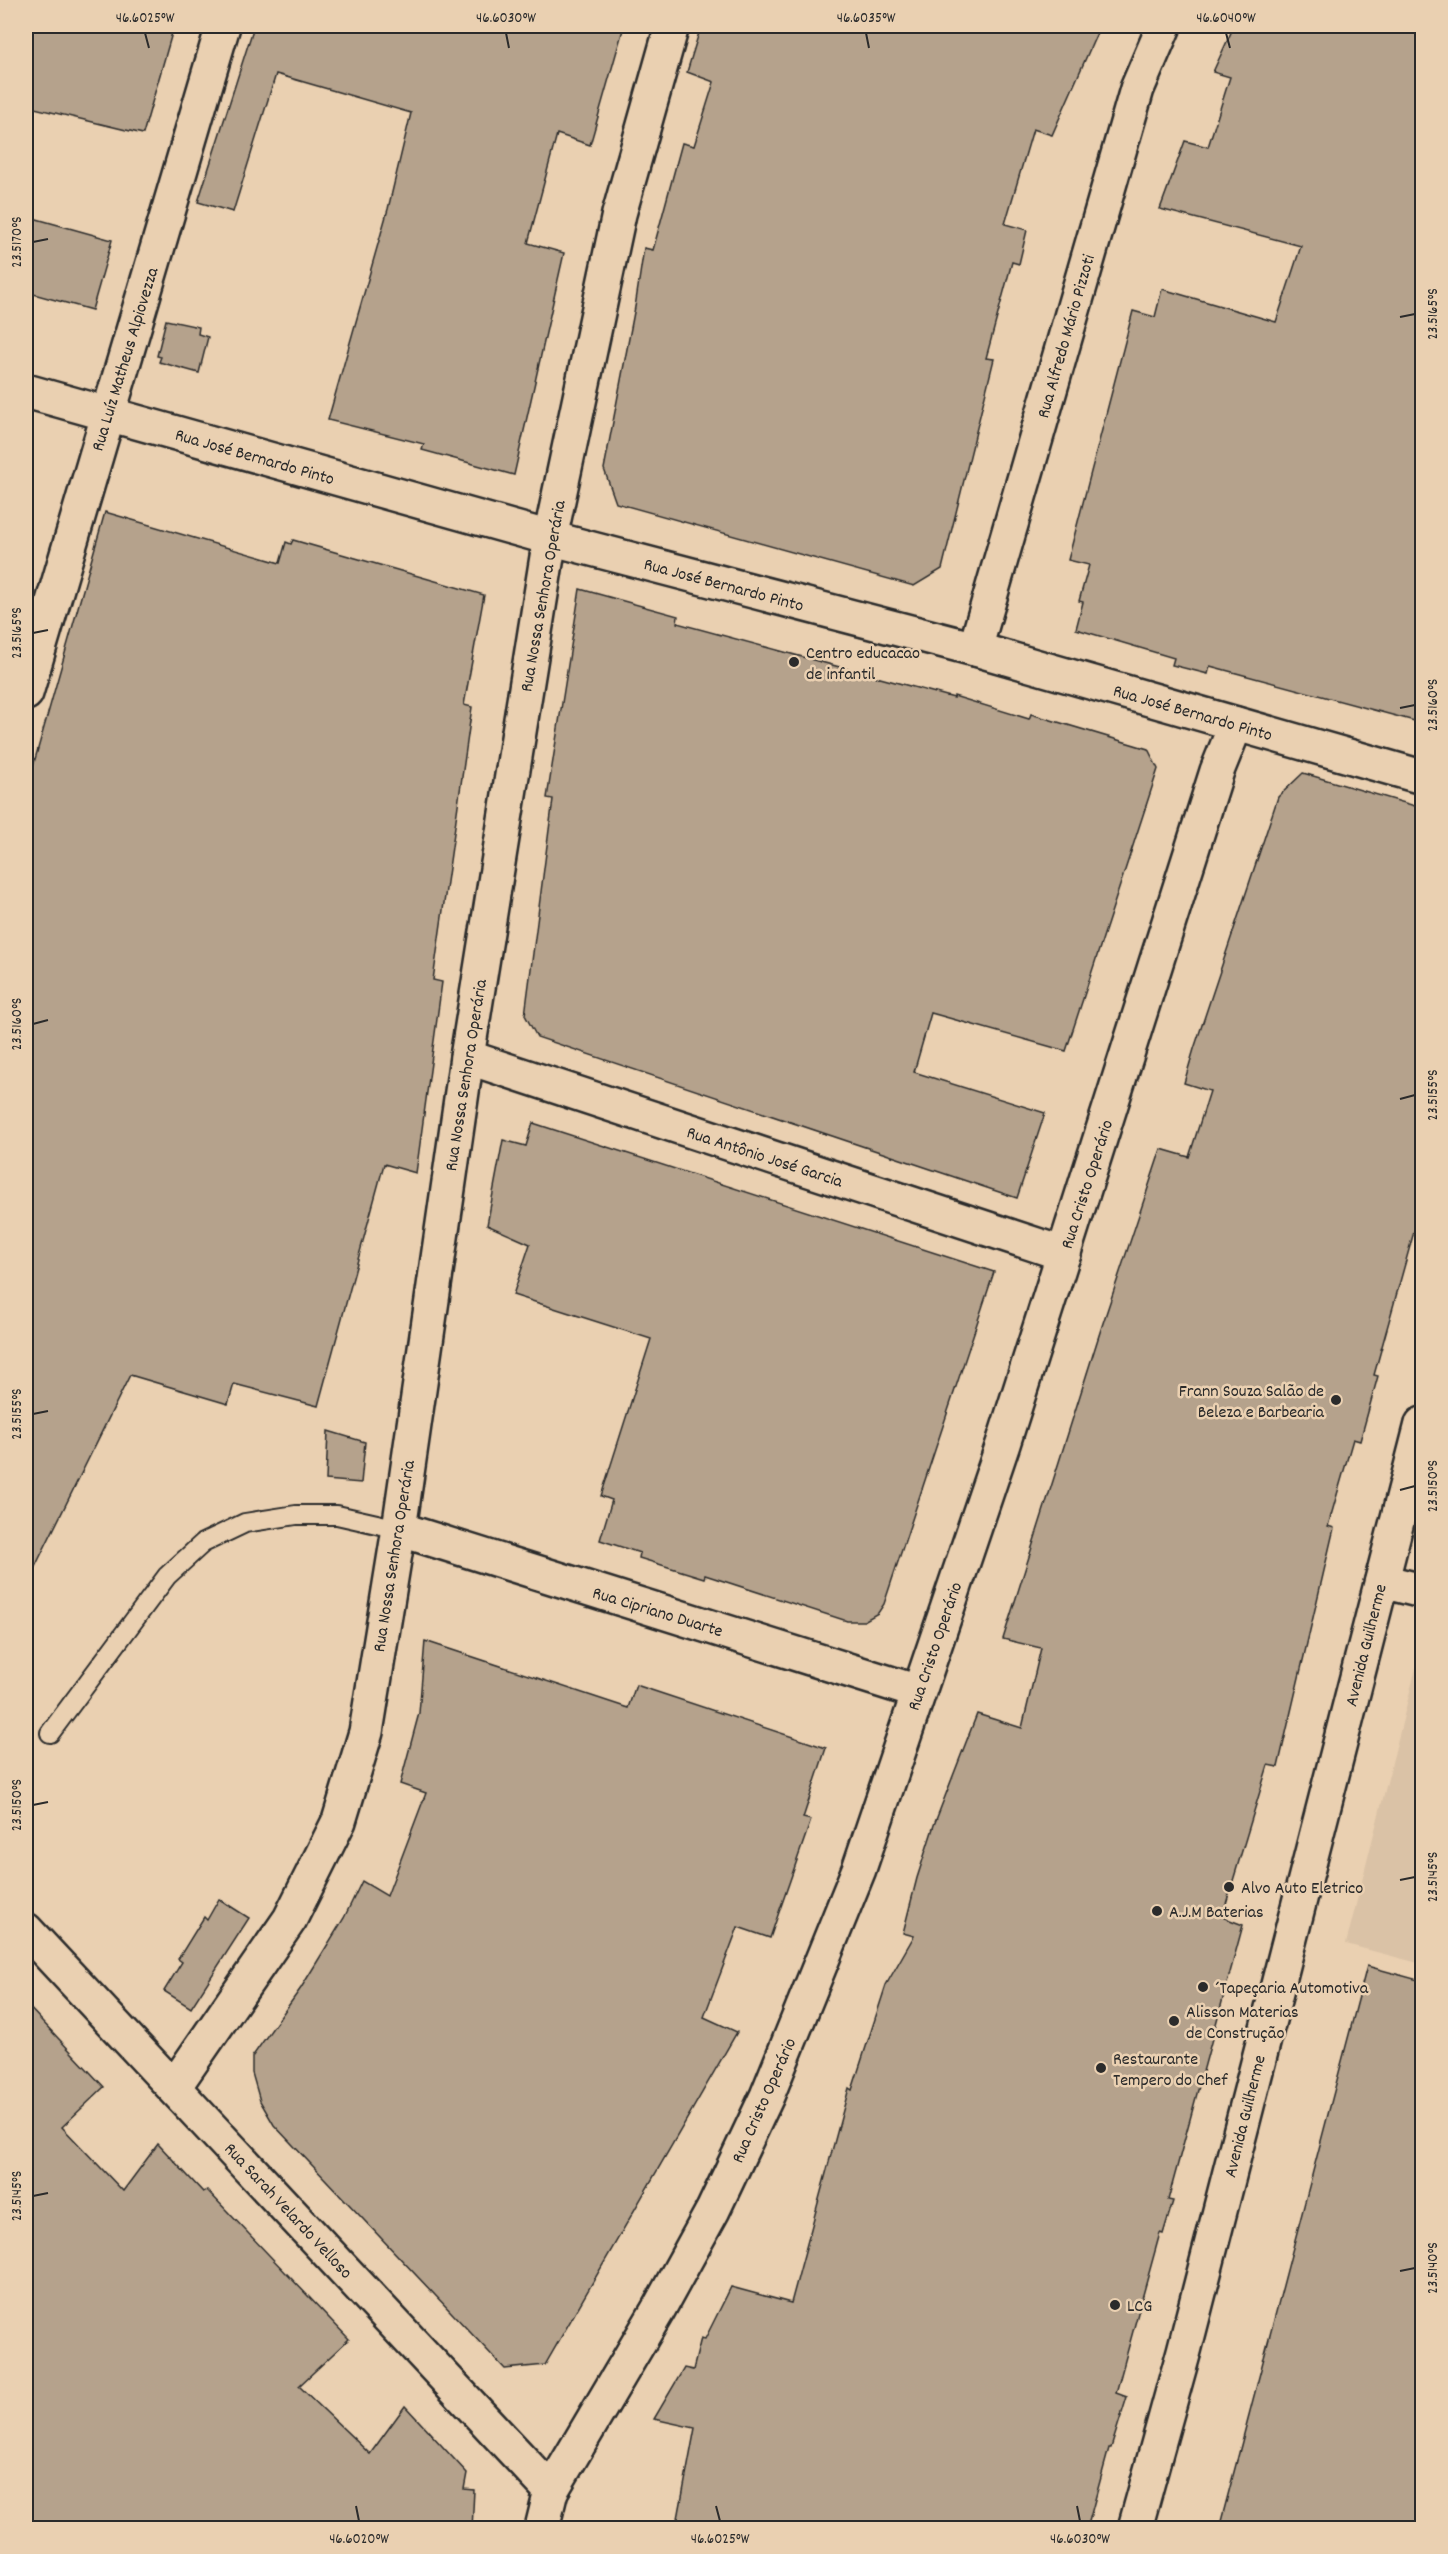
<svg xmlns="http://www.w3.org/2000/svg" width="1448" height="2554" font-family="Dekko,sans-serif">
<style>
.built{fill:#dac2a6}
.building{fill:#b5a28c;stroke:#2b2b2b;stroke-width:1.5}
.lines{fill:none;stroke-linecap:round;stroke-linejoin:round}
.service-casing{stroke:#2b2b2b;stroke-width:22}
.minor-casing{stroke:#2b2b2b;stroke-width:38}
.tertiary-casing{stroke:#2b2b2b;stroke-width:38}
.service{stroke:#ead0b1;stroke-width:18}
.minor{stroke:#ead0b1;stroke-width:33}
.tertiary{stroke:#ead0b1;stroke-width:33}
.ticks{fill:none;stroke:#2b2b2b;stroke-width:2}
.poi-dot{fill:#2b2b2b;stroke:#ead0b1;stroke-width:2}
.labels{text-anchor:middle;stroke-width:5;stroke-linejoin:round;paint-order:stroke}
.street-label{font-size:18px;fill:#2b2b2b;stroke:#ead0b1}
.poi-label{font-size:18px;fill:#2b2b2b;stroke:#ead0b1;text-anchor:start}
.neatline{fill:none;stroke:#2b2b2b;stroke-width:2}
.ticks-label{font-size:15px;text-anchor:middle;fill:#2b2b2b}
</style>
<rect width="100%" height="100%" fill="#ead0b1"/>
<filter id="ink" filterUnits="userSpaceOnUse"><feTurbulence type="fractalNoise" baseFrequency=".0167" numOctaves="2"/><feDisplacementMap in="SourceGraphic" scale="12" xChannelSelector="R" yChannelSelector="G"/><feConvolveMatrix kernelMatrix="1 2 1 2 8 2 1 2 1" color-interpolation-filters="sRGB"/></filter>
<g filter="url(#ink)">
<path class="built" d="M1422,1658V1964L1346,1944L1418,1660Z"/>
<g class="building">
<path d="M26,26H174L143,134L26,106Z"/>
<path d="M254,26H624L590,145L557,134L528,243L564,253L514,475L422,450L424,444L328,420L388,209L411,113L276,74L233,212L198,202Z"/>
<path d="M701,26H1100L1052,135L1033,129L1005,224L1027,230L1019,264L1012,262L986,358L994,359L942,569L914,586L616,503L604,469L635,307L644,248L653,250L682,143L694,146L714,82L687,72Z"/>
<path d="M1234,26H1382L1422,35V723L1210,666L1208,674L1172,665L1174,658L1076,629L1083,602L1079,601L1089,565L1068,560L1133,311L1155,317L1162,289L1276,322L1301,246L1160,209L1185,141L1208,147L1230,77L1213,72Z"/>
<path d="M26,216L112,240L92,310L26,292Z"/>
<path d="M166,320L199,327L198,334L208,337L199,373L159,362L161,357L157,356Z"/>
<path d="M105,512L280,563L286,542L291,544L293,540L484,595L464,705L472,707L433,980L442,982L416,1173L384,1164L318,1406L234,1384L228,1404L130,1375L26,1585V791Z"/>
<path d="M580,589L678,616L677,623L954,698V696L1029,719L1031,714L1148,749L1158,769L1066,1051L931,1013L914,1072L1045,1113L1017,1198L537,1037L525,1015L553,799L547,798Z"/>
<path d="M1303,773L1422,808V1203L1374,1375L1378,1376L1360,1441L1353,1439L1328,1526L1334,1528L1278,1767L1268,1765L1222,1917L1243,1925L1168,2200L1173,2201L1163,2234L1160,2233L1116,2393L1127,2397L1111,2448H1109L1087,2529H676L695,2428L654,2419L684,2368L693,2370L701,2338L705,2339L731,2287L791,2303L849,2088L852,2090L886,1985L914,1936L903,1933L917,1878L934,1825L977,1714L1022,1728L1041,1648L1003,1639L1101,1329L1161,1149L1189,1157L1210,1091L1184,1083L1194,1049L1278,797Z"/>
<path d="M533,1123L994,1272L884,1604L878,1613L864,1621H847L705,1575L704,1578L639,1558L640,1553L600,1540L612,1500L601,1496L651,1339L513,1295L530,1244L487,1225L503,1140L526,1146Z"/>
<path d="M328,1431L365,1442L361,1483L326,1480Z"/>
<path d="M425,1641L628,1708L636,1685L826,1748L803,1818L811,1820L770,1938L738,1927L704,2017L737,2032L545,2365L505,2369L274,2125L260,2101L252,2073V2057L301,1988L344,1918L362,1881L387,1896L426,1793L400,1784L419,1713Z"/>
<path d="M219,1899L249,1918L191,2008L164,1991L182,1962L178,1959L204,1917L207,1920Z"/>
<path d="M1367,1966L1422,1981V2529H1219Z"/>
<path d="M26,2004L104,2087L62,2127L123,2191L158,2144L203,2192L207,2190L349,2339L299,2386L370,2454L405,2406L467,2473L464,2489L474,2490L472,2529H26Z"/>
</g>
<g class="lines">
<g class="service-casing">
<path id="service" d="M50,1733L167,1576L203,1543L245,1523L296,1515H337L399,1529"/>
</g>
<g class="minor-casing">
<g id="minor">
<path d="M26,391L550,538L975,649L1422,777"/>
<path d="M975,649L1137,89L1164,26"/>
<path d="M26,693L223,26"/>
<path d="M467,1057L1064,1254"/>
<path d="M399,1529L918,1692"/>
<path d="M1382,1581L1422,1591"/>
<path d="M26,1930L551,2491"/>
<path d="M174,2087L290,1919L339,1821L366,1732L399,1529L467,1057L550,538L619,214L672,26"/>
<path d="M542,2528L551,2491L658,2310L713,2210L767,2096L859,1869L1003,1444L1217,771L1236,724"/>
</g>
</g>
<g class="tertiary-casing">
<path id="tertiary" d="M1135,2528L1184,2351L1422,1424"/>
</g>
<use href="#service" class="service"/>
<use href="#minor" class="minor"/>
<use href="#tertiary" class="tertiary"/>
</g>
</g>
<path class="ticks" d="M145,33L149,48M506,33L509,48M866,33L869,48M1226,33L1230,48M33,242L48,239M1400,317L1415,314M33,633L48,630M1400,708L1415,705M33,1024L48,1020M1400,1099L1415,1095M33,1414L48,1411M1400,1490L1415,1486M33,1805L48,1802M1400,1880L1415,1877M33,2196L48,2193M1400,2271L1415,2268M356,2506L359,2521M716,2506L720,2521M1077,2506L1080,2521"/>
<g class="poi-dot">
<circle cx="794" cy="662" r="6"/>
<circle cx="1336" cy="1400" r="6"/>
<circle cx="1229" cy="1887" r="6"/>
<circle cx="1157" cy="1911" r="6"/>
<circle cx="1203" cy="1987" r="6"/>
<circle cx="1174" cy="2021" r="6"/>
<circle cx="1101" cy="2068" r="6"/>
<circle cx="1115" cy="2305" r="6"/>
</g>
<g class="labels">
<g class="street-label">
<text transform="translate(1065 336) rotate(-74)" y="6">Rua Alfredo Mário Pizzoti</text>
<text transform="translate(124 359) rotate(-73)" y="6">Rua Luíz Matheus Alpiovezza</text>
<text transform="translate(255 456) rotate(16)" y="6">Rua José Bernardo Pinto</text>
<text transform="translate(724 584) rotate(15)" y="6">Rua José Bernardo Pinto</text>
<text transform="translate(542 596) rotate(-80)" y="6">Rua Nossa Senhora Operária</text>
<text transform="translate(1193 712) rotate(16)" y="6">Rua José Bernardo Pinto</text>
<text transform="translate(465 1075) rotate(-81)" y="6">Rua Nossa Senhora Operária</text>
<text transform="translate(765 1156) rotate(18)" y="6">Rua Antônio José Garcia</text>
<text transform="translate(1086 1184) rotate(-72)" y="6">Rua Cristo Operário</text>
<text transform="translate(393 1556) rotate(-81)" y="6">Rua Nossa Senhora Operária</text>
<text transform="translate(658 1611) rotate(17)" y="6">Rua Cipriano Duarte</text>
<text transform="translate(1365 1645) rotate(-76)" y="6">Avenida Guilherme</text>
<text transform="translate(934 1646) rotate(-71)" y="6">Rua Cristo Operário</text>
<text transform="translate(763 2100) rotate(-66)" y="6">Rua Cristo Operário</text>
<text transform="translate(1244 2116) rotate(-76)" y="6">Avenida Guilherme</text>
<text transform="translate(289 2210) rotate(47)" y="6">Rua Sarah Velardo Velloso</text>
</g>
<g class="poi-label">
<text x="806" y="658">Centro educacao<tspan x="806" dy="21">de infantil</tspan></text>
<text x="1324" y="1396" text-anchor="end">Frann Souza Salão de<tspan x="1324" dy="21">Beleza e Barbearia</tspan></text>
<text x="1241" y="1893">Alvo Auto Eletrico</text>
<text x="1169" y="1917">A.J.M Baterias</text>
<text x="1215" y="1993">´Tapeçaria Automotiva</text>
<text x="1186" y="2017">Alisson Materias<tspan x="1186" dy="21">de Construção</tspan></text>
<text x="1113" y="2064">Restaurante<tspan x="1113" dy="21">Tempero do Chef</tspan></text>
<text x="1127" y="2311">LCG</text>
</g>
</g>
<rect width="1448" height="2554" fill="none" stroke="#ead0b1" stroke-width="66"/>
<rect x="33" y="33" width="1382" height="2488" class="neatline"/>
<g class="ticks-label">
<text x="145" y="22">46.6025°W</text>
<text x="506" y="22">46.6030°W</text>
<text x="866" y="22">46.6035°W</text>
<text x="1226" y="22">46.6040°W</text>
<text transform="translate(16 242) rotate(-90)" y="5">23.5170°S</text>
<text transform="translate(1432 314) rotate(-90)" y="5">23.5165°S</text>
<text transform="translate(16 633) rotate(-90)" y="5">23.5165°S</text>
<text transform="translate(1432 705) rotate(-90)" y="5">23.5160°S</text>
<text transform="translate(16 1024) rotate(-90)" y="5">23.5160°S</text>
<text transform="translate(1432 1095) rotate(-90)" y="5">23.5155°S</text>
<text transform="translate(16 1414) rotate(-90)" y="5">23.5155°S</text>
<text transform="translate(1432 1486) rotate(-90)" y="5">23.5150°S</text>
<text transform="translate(16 1805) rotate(-90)" y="5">23.5150°S</text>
<text transform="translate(1432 1877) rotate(-90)" y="5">23.5145°S</text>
<text transform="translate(16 2196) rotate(-90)" y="5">23.5145°S</text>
<text transform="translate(1432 2268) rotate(-90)" y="5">23.5140°S</text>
<text x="359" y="2543">46.6020°W</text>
<text x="720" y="2543">46.6025°W</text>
<text x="1080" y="2543">46.6030°W</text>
</g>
</svg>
